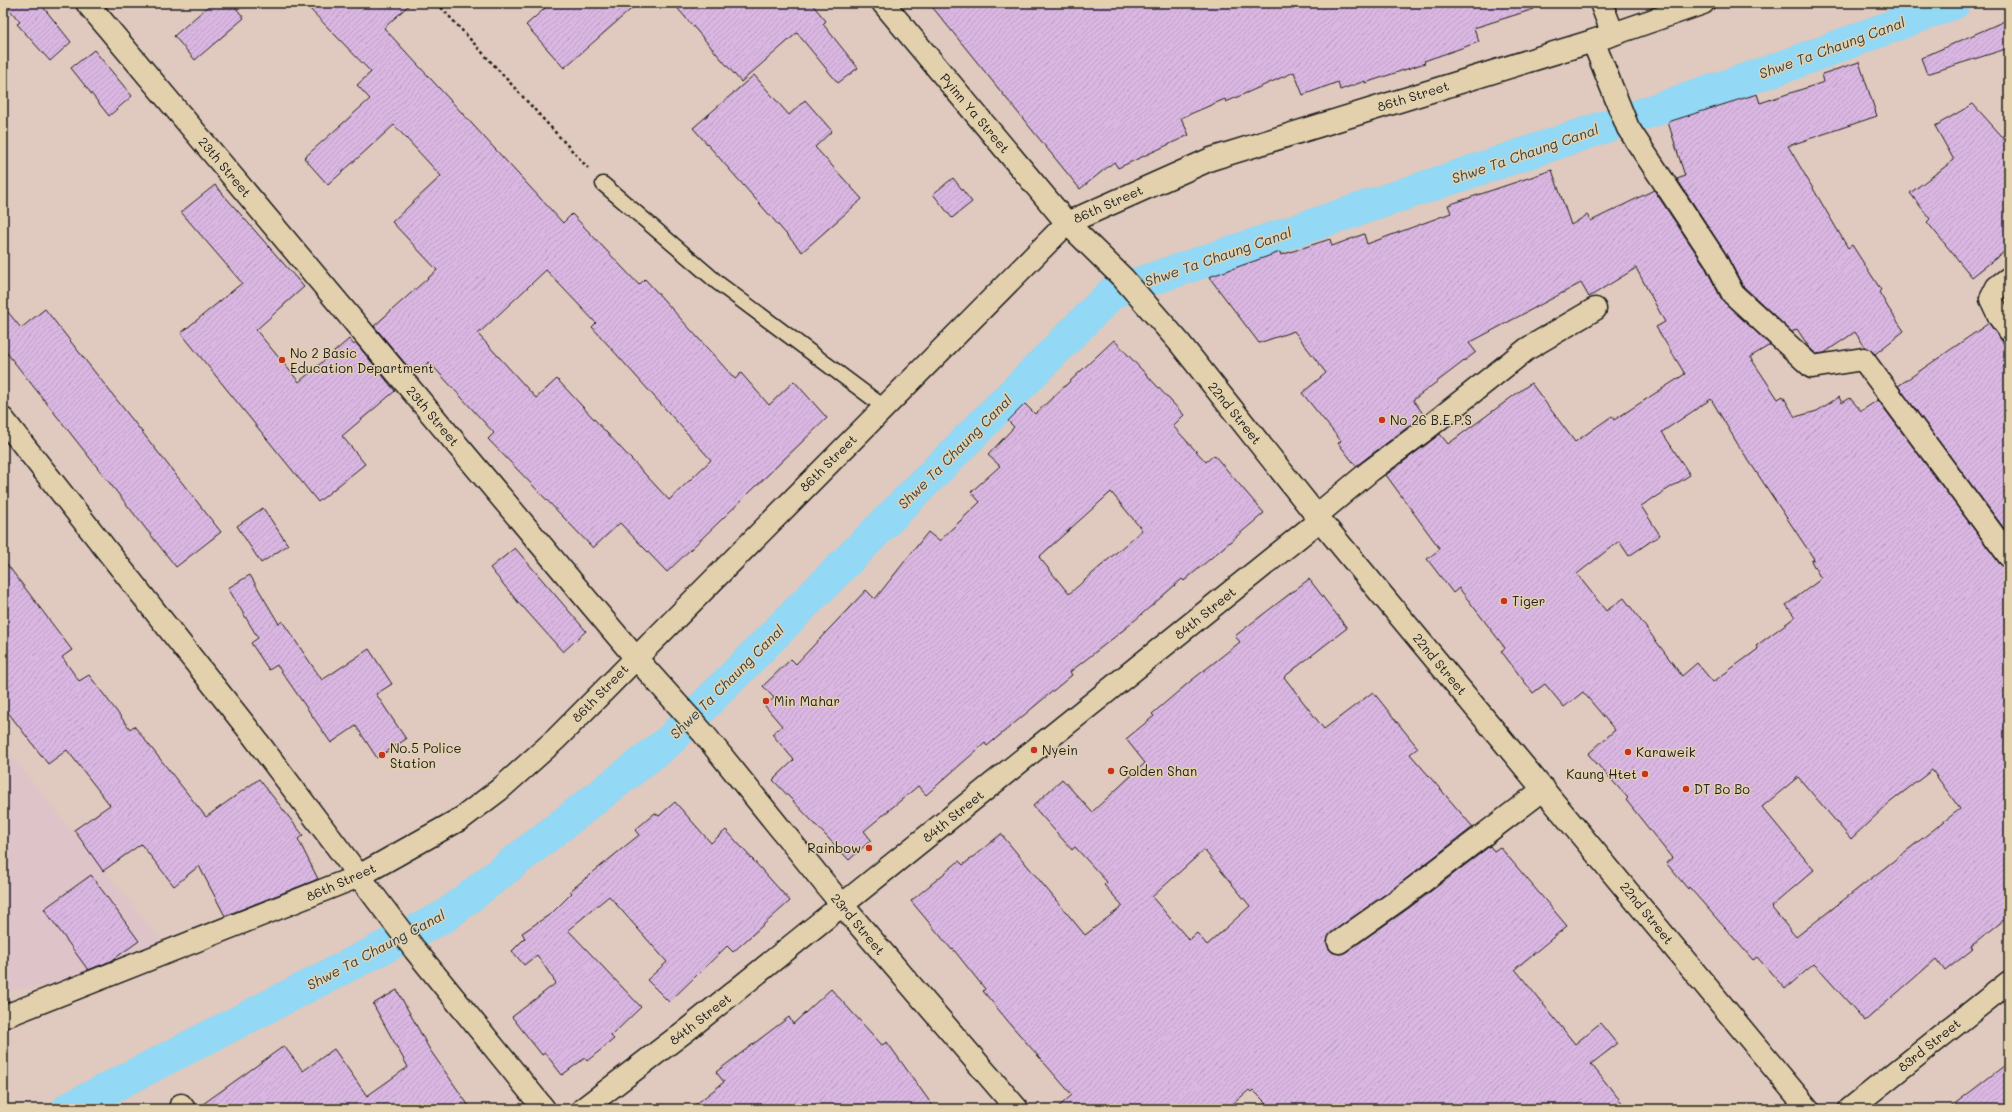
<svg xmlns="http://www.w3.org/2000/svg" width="2012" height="1112" font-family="Mali,sans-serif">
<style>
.built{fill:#dec4c9}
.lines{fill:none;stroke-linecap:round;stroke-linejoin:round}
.canal{stroke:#93d8f4;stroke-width:33}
.building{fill:url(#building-hatch);stroke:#1c1c1c;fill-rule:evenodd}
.service-casing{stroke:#1c1c1c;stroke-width:17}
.minor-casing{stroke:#1c1c1c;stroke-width:25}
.tertiary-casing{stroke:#1c1c1c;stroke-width:25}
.secondary-casing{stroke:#1c1c1c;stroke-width:25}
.path{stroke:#1c1c1c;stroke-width:2.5;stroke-dasharray:3 3;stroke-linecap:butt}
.service{stroke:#e3d1ae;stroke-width:14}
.minor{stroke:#e3d1ae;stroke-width:22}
.tertiary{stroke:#e3d1ae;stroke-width:22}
.secondary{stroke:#e3d1ae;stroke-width:22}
.poi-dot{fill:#c8321e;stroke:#e3d1ae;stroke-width:1.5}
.labels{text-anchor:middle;stroke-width:3;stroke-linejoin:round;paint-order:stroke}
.street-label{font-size:13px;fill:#1c1c1c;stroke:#e3d1ae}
.poi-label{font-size:13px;fill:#1c1c1c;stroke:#e3d1ae;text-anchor:start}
.water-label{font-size:14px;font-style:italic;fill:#344247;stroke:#e3d1ae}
</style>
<defs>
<pattern id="building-hatch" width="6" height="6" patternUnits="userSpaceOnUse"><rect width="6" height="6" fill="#dab7e2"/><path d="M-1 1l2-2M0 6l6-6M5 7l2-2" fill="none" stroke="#ba9dc1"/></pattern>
</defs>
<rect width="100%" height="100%" fill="#e0c9be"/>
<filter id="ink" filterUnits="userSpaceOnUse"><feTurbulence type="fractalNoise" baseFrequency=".025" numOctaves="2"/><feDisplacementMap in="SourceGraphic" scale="8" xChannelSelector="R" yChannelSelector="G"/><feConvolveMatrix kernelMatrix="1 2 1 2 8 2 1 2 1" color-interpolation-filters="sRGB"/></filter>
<g filter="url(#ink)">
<path class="built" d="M3,746L162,942L85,981L3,991Z"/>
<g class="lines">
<path class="canal" d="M68,1109L445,916L669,741L1113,292L1780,68L1954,3"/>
</g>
<g class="building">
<path d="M4,3H40L71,42L50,61L17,24L20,22Z"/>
<path d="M212,3H232L244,18L195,60L174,36Z"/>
<path d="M304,3H411L384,28L563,223L572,214L639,285L645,279L735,379L741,373L769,405L794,381L827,418L667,572L620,523L593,548L488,439L494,433L429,362L414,374L374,326L437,270L392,222L441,176L394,125L328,185L304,158L370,99L357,85L371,72ZM546,270L596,323L592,327L711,460L669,500L557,379L536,398L478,334Z"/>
<path d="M551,3H638L564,68L526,25Z"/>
<path d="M673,3H811L826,21L823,24L858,68L838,83L797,33L741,82Z"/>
<path d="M929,3H1533L1534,9L1474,28L1479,42L1424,61L1425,63L1365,83V81L1340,90L1338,82L1303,95L1294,72L1226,102L1225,99L1181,118L1189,135L1118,168L1114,162L1080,189Z"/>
<path d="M2009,19V48L1927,74L1921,58Z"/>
<path d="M94,50L132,96L109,116L71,68Z"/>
<path d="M1859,62L1877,116L1788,146L1848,248L1852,245L1881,290L1879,292L1889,309L1904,331L1875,354L1865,347L1855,332L1824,353L1816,354L1809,347L1797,329L1792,332L1743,286L1725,252L1677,179L1685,176L1668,122L1757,94L1760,103L1824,82L1822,74Z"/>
<path d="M754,75L789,115L805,100L832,131L815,147L862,199L802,252L693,128Z"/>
<path d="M1973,104L2009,144V248L1972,277L1927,222L1930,219L1910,193L1954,160L1935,126Z"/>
<path d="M1552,170L1571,225L1587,215L1591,221L1654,190L1704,265L1722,300L1770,345L1750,357L1778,399L1783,396L1795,417L1817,411L1839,397L1842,403L1850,398L1861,411L1878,400L1999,563L2009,568V916L1970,947L1973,949L1945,971L1936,959L1865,1021L1814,964L1785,989L1757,957L1753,960L1689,887L1688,889L1666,863L1672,858L1626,800L1628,798L1588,754L1615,730L1583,692L1564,707L1545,684L1533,693L1501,651L1505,648L1459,588L1453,593L1427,559L1440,549L1386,475L1440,434L1448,444L1531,383L1575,442L1612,416L1614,420L1685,374L1656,327L1665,322L1636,268L1589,297L1581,283L1469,343L1476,352L1413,400L1424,415L1356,466L1338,443L1341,441L1302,393L1326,373L1294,331L1259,343L1209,277L1280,252L1281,255L1330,239L1332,246L1364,234L1367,244L1451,213L1448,205ZM1711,399L1737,443L1814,559L1811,561L1821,579L1786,605L1795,617L1756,646L1758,649L1713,682L1697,663L1682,676L1624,598L1606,611L1577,574L1619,541L1629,556L1660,535L1641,506L1690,475L1662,432ZM1932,770L1960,809L1796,937L1771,907L1814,870L1762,807L1798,777L1851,839L1888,804Z"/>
<path d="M953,178L972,202L952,218L933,194Z"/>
<path d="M215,185L304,287L256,330L299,382L349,339L354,345L356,343L395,391L342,436L365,464L318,502L181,333L242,283L181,212Z"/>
<path d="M3,306L21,328L45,309L221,532L176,567L3,348Z"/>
<path d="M1989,323L2009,351V535L1898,386Z"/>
<path d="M1114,340L1184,415L1173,426L1206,462L1214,455L1264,513L1184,581L1182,579L1126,628L1070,672L1072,675L987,746L985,743L926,795L918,786L864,831L871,840L849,860L773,780L794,760L772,734L782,726L765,706L774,698L763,686L791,659L796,664L866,590L875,599L928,532L939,541L980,502L971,492L1000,466L988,455L1014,427L1008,421L1025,404L1035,414ZM1111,492L1142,530L1069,594L1039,557Z"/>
<path d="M263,508L288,545L261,563L237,526Z"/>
<path d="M515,548L586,631L563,652L523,607H522L490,568Z"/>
<path d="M3,559L72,650L62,657L79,681L89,675L130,729L134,726L206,817L259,779L303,835L298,839L318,879L225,916L199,866L174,886L141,844L103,871L74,830L110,805L67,750L48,764L3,706Z"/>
<path d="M250,575L279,624L282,621L322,680L369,649L392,684L376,694L406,739L377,758L356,726L331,743L277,665L269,670L251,643L258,638L228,588Z"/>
<path d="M1309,579L1347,628L1284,677L1324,729L1373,692L1418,748L1410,754L1473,827L1394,888L1332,932L1328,937L1327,944L1329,949L1334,953L1341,954L1346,952L1409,908L1490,846L1494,851L1500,847L1567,926L1515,969L1575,1044L1600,1023L1617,1044L1591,1064L1627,1109H1272L1253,1090L1251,1092L1249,1090L1227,1109H1056L1072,1095L1012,1026L983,991L985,989L953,949L952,950L911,901L959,861L963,865L1001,834L1085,935L1123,906L1104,885L1107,882L1075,847L1072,850L1033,806L1062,779L1092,812L1145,763L1126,739L1154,716L1152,714L1187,684L1240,642L1235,636ZM1204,850L1250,906L1207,945L1197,933L1189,940L1152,897Z"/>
<path d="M675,802L711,843L726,830L790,901L733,952L727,946L669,1002L647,980L667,962L609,896L568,930L641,1007L611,1036L614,1039L587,1061L585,1058L562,1075L545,1053L542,1055L512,1017L556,983L537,955L524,965L512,951L525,938L522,933L552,913L572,893L570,891L639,835L635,830L655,813L659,816Z"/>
<path d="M91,875L139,941L111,961L88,970L44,909Z"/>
<path d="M831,989L882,1045L887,1042L935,1109H690L724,1082L716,1072L789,1017L793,1024Z"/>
<path d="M397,990L430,1050L471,1109H196L284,1046L303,1071L334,1049L367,1096L408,1067L373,1004Z"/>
<path d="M2009,1062V1109H1948Z"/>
</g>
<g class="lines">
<g class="service-casing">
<path id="service" d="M603,184L718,283L884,407"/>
</g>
<g class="minor-casing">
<g id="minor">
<path d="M87,3L635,657L704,734L842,905L1017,1109"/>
<path d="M1601,3L1613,34"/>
<path d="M1593,41L1628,128L1715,259L1733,294L1812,367L1863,359L2009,556"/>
<path d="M2009,278L1997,287L1991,299L2000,318L2009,330"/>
<path d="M3,419L248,729L415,950L544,1109"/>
<path d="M1317,515L1370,471L1425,430L1527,349L1595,309"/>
<path d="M1339,942L1401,898L1544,789"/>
<path d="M181,1105L184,1109"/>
</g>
</g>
<g class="tertiary-casing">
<g id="tertiary">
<path d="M3,1017L359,876L462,818L499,790L556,739L1067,223L1211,159L1593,41L1703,3"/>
<path d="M583,1109L688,1029L1320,520"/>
<path d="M1850,1109L2009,982"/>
</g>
</g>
<g class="secondary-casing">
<path id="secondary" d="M883,3L1067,223L1123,278L1179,342L1320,520L1808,1109"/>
</g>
<path class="path" d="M437,3L588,168"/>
<use href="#service" class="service"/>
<use href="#minor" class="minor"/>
<use href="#tertiary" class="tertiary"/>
<use href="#secondary" class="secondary"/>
</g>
</g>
<g class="poi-dot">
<circle cx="282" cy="360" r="4"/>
<circle cx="1382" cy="420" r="4"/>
<circle cx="1504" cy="601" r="4"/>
<circle cx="766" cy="701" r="4"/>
<circle cx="1034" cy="750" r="4"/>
<circle cx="1628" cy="752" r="4"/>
<circle cx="382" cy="755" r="4"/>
<circle cx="1111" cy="771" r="4"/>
<circle cx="1645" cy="774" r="4"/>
<circle cx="1686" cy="789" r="4"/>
<circle cx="869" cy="848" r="4"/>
</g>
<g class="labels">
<g class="street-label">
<text transform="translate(1413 96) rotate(-17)" y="5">86th Street</text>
<text transform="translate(975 113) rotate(50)" y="5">Pyinn Ya Street</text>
<text transform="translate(225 167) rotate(50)" y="5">23th Street</text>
<text transform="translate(1108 204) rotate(-24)" y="5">86th Street</text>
<text transform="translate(1235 413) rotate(51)" y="5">22nd Street</text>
<text transform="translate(433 416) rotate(50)" y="5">23th Street</text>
<text transform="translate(828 463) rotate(-45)" y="5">86th Street</text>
<text transform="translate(1205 613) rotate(-39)" y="5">84th Street</text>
<text transform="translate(1440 664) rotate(50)" y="5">22nd Street</text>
<text transform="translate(600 693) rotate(-46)" y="5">86th Street</text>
<text transform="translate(953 816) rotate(-39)" y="5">84th Street</text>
<text transform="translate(341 882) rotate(-24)" y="5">86th Street</text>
<text transform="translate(1647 913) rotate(51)" y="5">22nd Street</text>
<text transform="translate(858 924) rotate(50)" y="5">23rd Street</text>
<text transform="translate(700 1019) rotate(-38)" y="5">84th Street</text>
<text transform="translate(1929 1045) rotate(-39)" y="5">83rd Street</text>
</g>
<g class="poi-label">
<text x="290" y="358">No 2 Basic<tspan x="290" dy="15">Education Department</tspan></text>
<text x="1390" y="425">No 26 B.E.P.S</text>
<text x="1512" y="606">Tiger</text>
<text x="774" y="706">Min Mahar</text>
<text x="390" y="753">No.5 Police<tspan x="390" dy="15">Station</tspan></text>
<text x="1042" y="755">Nyein</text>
<text x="1636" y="757">Karaweik</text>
<text x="1119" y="776">Golden Shan</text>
<text x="1637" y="779" text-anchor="end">Kaung Htet</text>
<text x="1694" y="794">DT Bo Bo</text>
<text x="861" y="853" text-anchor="end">Rainbow</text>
</g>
<g class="water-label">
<text transform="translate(1832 48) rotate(-20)" y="5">Shwe Ta Chaung Canal</text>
<text transform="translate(1525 154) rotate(-19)" y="5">Shwe Ta Chaung Canal</text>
<text transform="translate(1218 257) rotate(-19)" y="5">Shwe Ta Chaung Canal</text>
<text transform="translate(955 452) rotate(-45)" y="5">Shwe Ta Chaung Canal</text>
<text transform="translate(727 682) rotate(-45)" y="5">Shwe Ta Chaung Canal</text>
<text transform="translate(376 950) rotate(-28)" y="5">Shwe Ta Chaung Canal</text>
</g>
</g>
<rect width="2012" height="1112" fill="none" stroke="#e3d1ae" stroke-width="16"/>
<rect x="8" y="8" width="1996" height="1096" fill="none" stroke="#1c1c1c" stroke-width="1.5" filter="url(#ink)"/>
</svg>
